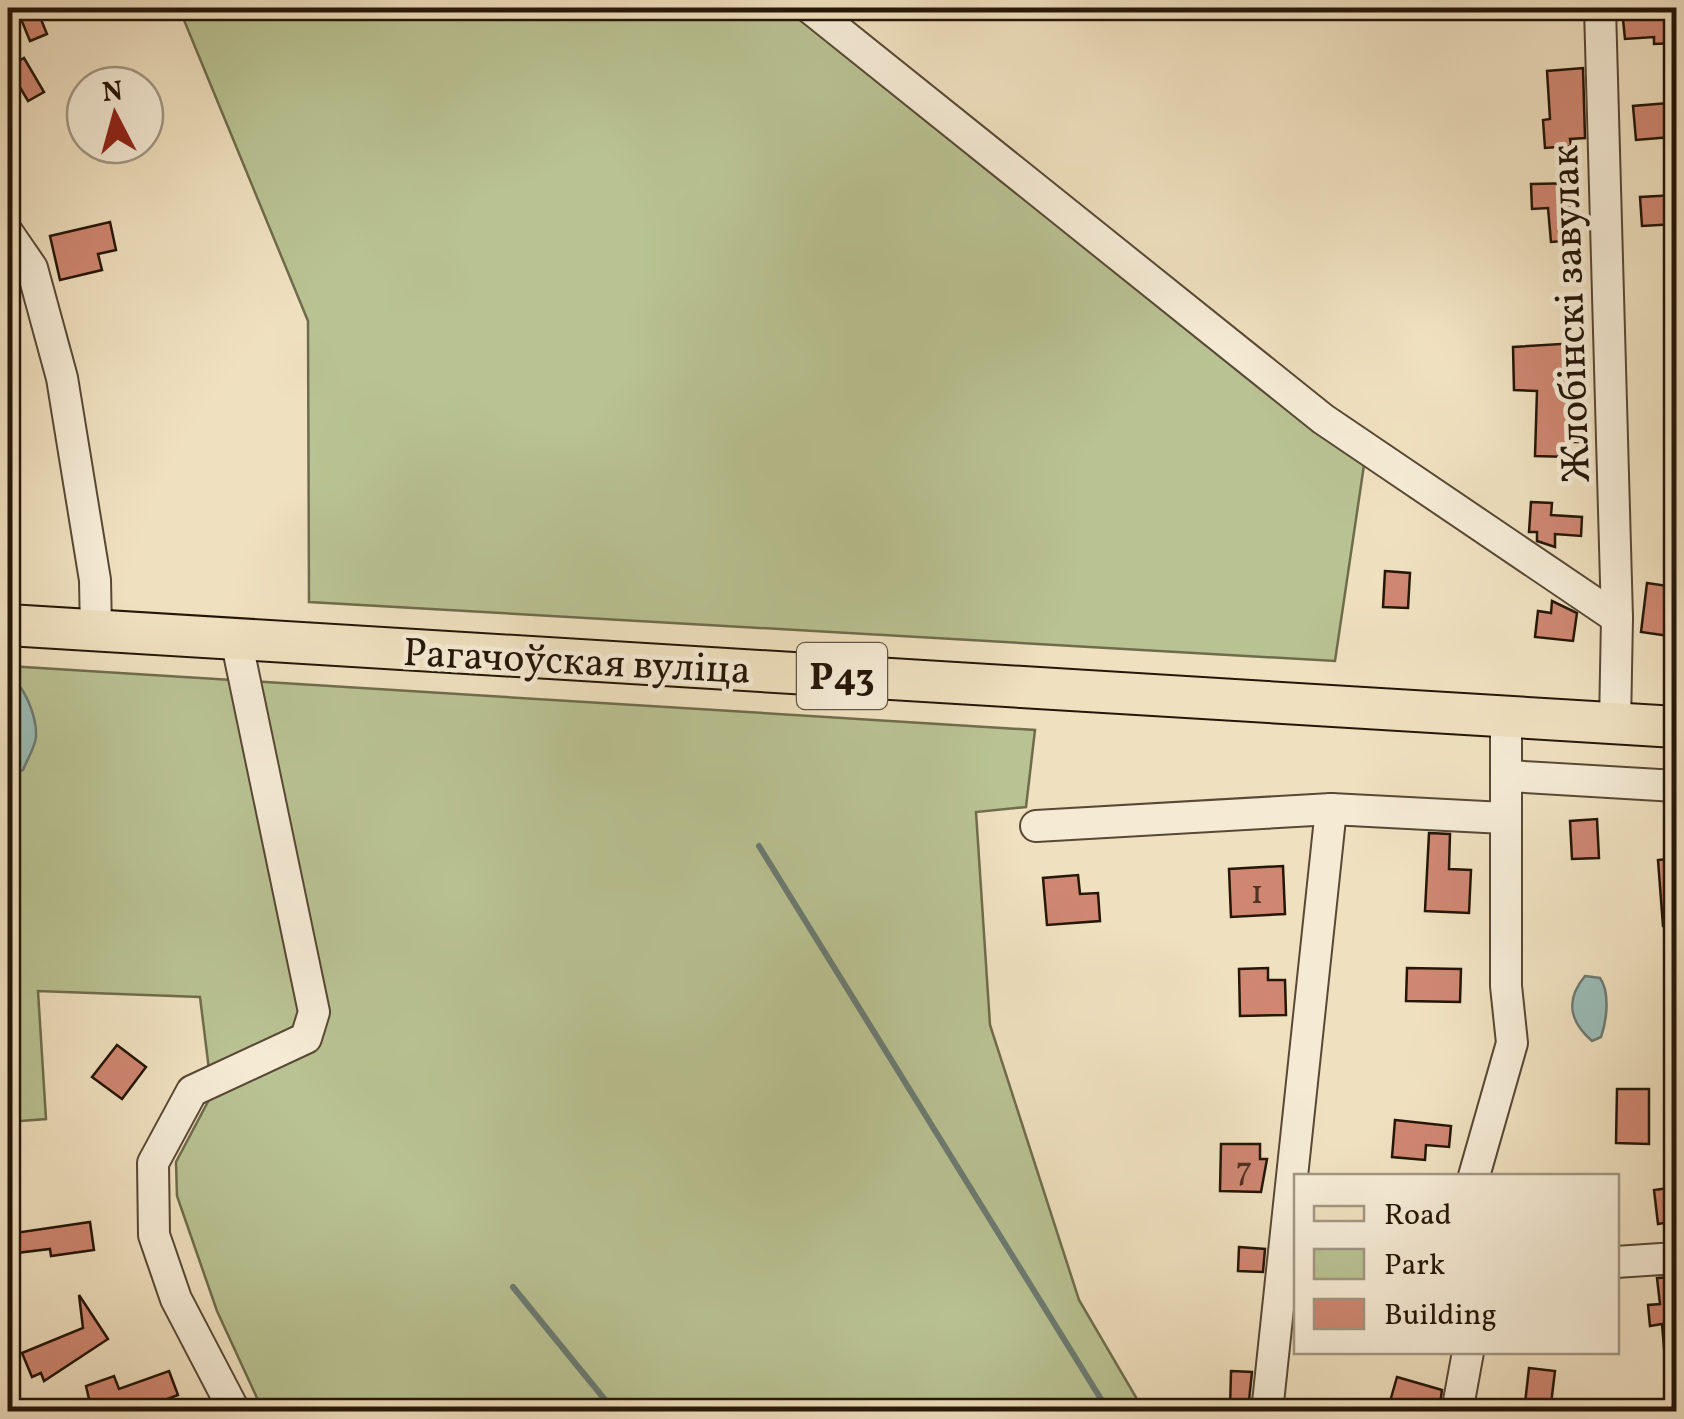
<svg xmlns="http://www.w3.org/2000/svg" width="1684" height="1419" font-family="Vollkorn,serif">
<style>
.green{fill:#b9c292;stroke:#6f6c4c;stroke-width:2.5}
.water{fill:#9abcb7;stroke:#6b7a71;stroke-width:2.5}
.lines{fill:none;stroke-linecap:round;stroke-linejoin:round}
.stream{stroke:#6b7a71;stroke-width:6}
.building{fill:#cf8772;stroke:#251607;stroke-width:2.5}
.minor-casing{stroke:#584835;stroke-width:34}
.major-casing{stroke:#251607;stroke-width:44}
.minor{stroke:#f5ebd5;stroke-width:30}
.major{stroke:#efe0bf;stroke-width:40}
.labels{text-anchor:middle;stroke-width:9;stroke-linejoin:round;paint-order:stroke}
.number-label{font-size:35px;fill:#503222}
.shield{fill:#f5ebd5;stroke:#635645;stroke-width:2.5}
.shield-label{font-size:38px;font-weight:bold;fill:#251607}
.street-label{font-size:40px;fill:#251607;stroke:#f5ebd5}
</style>
<rect width="100%" height="100%" fill="#efe0bf"/>
<filter id="stains"><feTurbulence type="fractalNoise" baseFrequency=".002" numOctaves="4"/><feColorMatrix values="0 0 0 0 .2 0 0 0 0 .09 0 0 0 0 .02 0 0 0 .5 -.17"/></filter>
<radialGradient id="worn" r=".72"><stop offset=".6" stop-color="#630" stop-opacity="0"/><stop offset="1" stop-color="#630" stop-opacity=".3"/></radialGradient>
<g class="green">
<path d="M179,8H808L1364,465L1335,661L309,602L308,321Z"/>
<path d="M8,666L1035,730L1026,807L976,812L990,1025L1079,1300L1144,1411H263L217,1311L177,1196L176,1162L212,1094L200,997L38,991L46,1119L8,1122Z"/>
</g>
<g class="water">
<path d="M8,677C25,684 37,718 36,737C35,747 27,760 23,770L8,775Z"/>
<path d="M1585,976L1600,978C1610,992 1607,1020 1601,1037L1592,1041C1569,1021 1565,1000 1585,976Z"/>
</g>
<g class="lines">
<g class="stream">
<path d="M759,846L1109,1412"/>
<path d="M513,1287L615,1412"/>
</g>
</g>
<g class="building">
<path d="M1676,8V43L1654,44V37L1625,39L1622,10Z"/>
<path d="M38,12L47,34L30,41L21,19Z"/>
<path d="M24,58L44,92L28,101L8,67Z"/>
<path d="M1583,68L1585,138L1570,139L1571,146L1545,148L1543,120L1550,119L1547,71Z"/>
<path d="M1668,103L1671,137L1636,140L1633,106Z"/>
<path d="M1580,183L1581,207L1575,208L1578,240L1551,242L1548,208L1532,209L1531,184Z"/>
<path d="M1676,195V224L1642,226L1640,197Z"/>
<path d="M110,222L116,250L98,254L102,270L60,280L50,236Z"/>
<path d="M1577,343L1578,383H1572L1571,419L1585,420V442H1568V457L1535,456L1537,391L1514,390L1513,347Z"/>
<path d="M1531,502L1552,503L1551,515L1582,517L1581,536L1555,534V547L1537,541V532H1529Z"/>
<path d="M1385,571L1410,573L1408,608L1383,607Z"/>
<path d="M1647,583L1668,586L1665,606L1676,607V637L1641,632Z"/>
<path d="M1552,601L1577,613L1573,641L1535,637L1538,611L1551,613Z"/>
<path d="M1597,819L1599,858L1572,859L1570,821Z"/>
<path d="M1429,833L1450,834L1449,869L1471,870L1469,913L1425,911Z"/>
<path d="M1676,858V926H1663L1658,860Z"/>
<path d="M1283,866L1285,914L1231,917L1229,869Z"/>
<path d="M1078,875L1080,894L1098,893L1100,921L1047,925L1043,878Z"/>
<path d="M1268,968V980H1285L1286,1015L1240,1016L1239,969Z"/>
<path d="M1407,968L1461,969L1460,1002L1406,1001Z"/>
<path d="M117,1045L146,1067L122,1099L92,1077Z"/>
<path d="M1617,1089H1649V1144L1616,1143Z"/>
<path d="M1395,1120L1451,1126L1449,1147L1426,1145L1425,1160L1392,1157Z"/>
<path d="M1221,1144H1260V1159H1267L1261,1192L1220,1191Z"/>
<path d="M1676,1187V1221L1658,1224L1654,1190Z"/>
<path d="M90,1222L94,1250L51,1256L50,1249L8,1254V1234Z"/>
<path d="M1239,1247L1265,1249L1263,1272L1238,1271Z"/>
<path d="M1676,1277V1348H1664L1662,1324L1650,1326L1648,1305L1660,1304L1657,1278Z"/>
<path d="M79,1295L108,1339L44,1381L41,1373L32,1377L22,1353L83,1328Z"/>
<path d="M1529,1368L1555,1371L1550,1412H1524Z"/>
<path d="M169,1371L178,1395L133,1412H92L86,1386L114,1376L119,1389Z"/>
<path d="M1231,1371L1252,1372L1248,1410H1230Z"/>
<path d="M1397,1377L1442,1390L1439,1412H1387Z"/>
</g>
<g class="lines">
<g class="minor-casing">
<g id="minor">
<path d="M810,8L1323,419L1617,618L1615,724"/>
<path d="M1600,8L1617,618"/>
<path d="M8,233L32,268L62,378L95,580L96,631"/>
<path d="M1508,776L1676,786"/>
<path d="M1036,826L1331,809L1504,818"/>
<path d="M1474,1176L1512,1043L1506,986V717"/>
<path d="M1616,1262L1676,1258"/>
<path d="M235,1412L176,1299L154,1235L153,1163L192,1091L306,1038L314,1012L236,639"/>
<path d="M1267,1412L1331,809"/>
<path d="M1457,1412L1468,1352"/>
</g>
</g>
<g class="major-casing">
<path id="major" d="M8,625L1676,727"/>
</g>
<use href="#minor" class="minor"/>
<use href="#major" class="major"/>
</g>
<g class="labels">
<g class="number-label">
<text x="1257" y="903">1</text>
<text x="1244" y="1180">7</text>
</g>
<rect class="shield" x="797" y="643" width="90" height="66" rx="8"/>
<g class="shield-label">
<text x="842" y="689">Р43</text>
</g>
<g class="street-label">
<text transform="translate(1569 314) rotate(-92)" y="14">Жлобінскі завулак</text>
<text transform="translate(577 660) rotate(3)" y="14">Рагачоўская вуліца</text>
</g>
</g>
<rect width="1684" height="1419" fill="none" stroke="#efe0bf" stroke-width="40"/>
<rect x="10" y="10" width="1664" height="1399" fill="none" stroke="#251607" stroke-width="5"/>
<rect x="20" y="20" width="1644" height="1379" fill="none" stroke="#251607" stroke-width="2.5"/>
<rect x="1294" y="1174" width="325" height="180" fill="#f5ebd5" stroke="#a29683" stroke-width="2.5"/>
<rect x="1314" y="1206" width="50" height="15" fill="#efe0bf" stroke="#a29683" stroke-width="2.5"/>
<text x="1384" y="1224" font-size="30" fill="#251607">Road</text>
<rect x="1314" y="1249" width="50" height="30" fill="#b9c292" stroke="#a29683" stroke-width="2.5"/>
<text x="1384" y="1274" font-size="30" fill="#251607">Park</text>
<rect x="1314" y="1299" width="50" height="30" fill="#cf8772" stroke="#a29683" stroke-width="2.5"/>
<text x="1384" y="1324" font-size="30" fill="#251607">Building</text>
<g transform="translate(115 115) rotate(354)"><circle r="48" fill="#f5ebd5" stroke="#a29683" stroke-width="2.5"/>
<path d="M0-8L18 38L0 25L-18 38Z" fill="#8f2418"/>
<text y="-15" font-size="28" font-weight="bold" text-anchor="middle" fill="#251607">N</text>
</g>
<rect width="100%" height="100%" filter="url(#stains)"/>
<rect width="100%" height="100%" fill="url(#worn)"/>
</svg>
